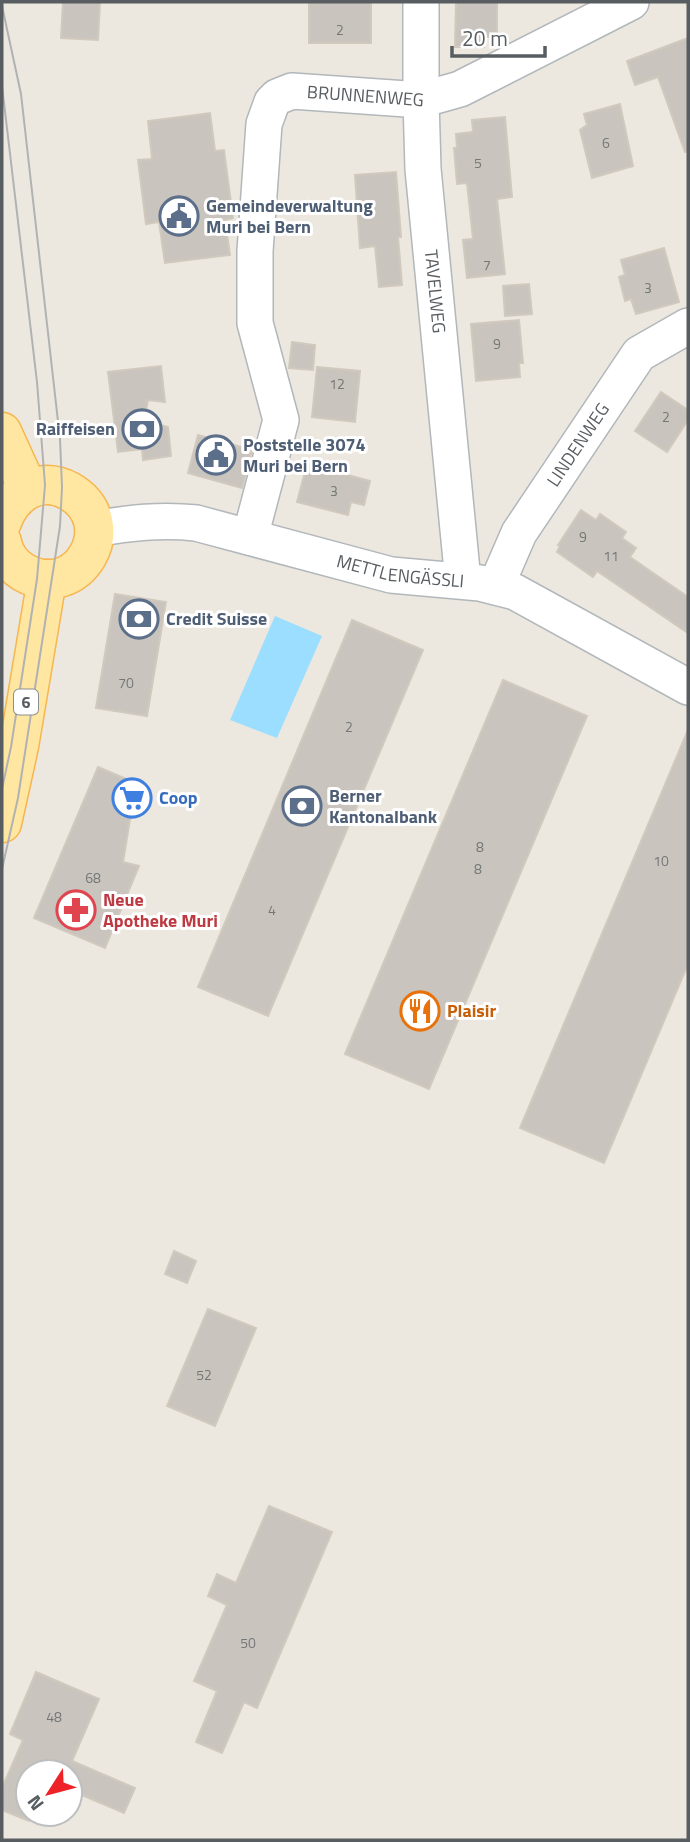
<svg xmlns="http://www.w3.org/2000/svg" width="690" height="1842" font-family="'Titillium Web',sans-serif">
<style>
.water{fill:#9cdeff}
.building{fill:#c9c5be;stroke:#d1c9bd;stroke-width:2}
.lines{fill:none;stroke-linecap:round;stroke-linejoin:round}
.street-casing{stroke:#b2b7bb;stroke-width:38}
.primary-casing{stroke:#f6b64f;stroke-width:41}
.street{stroke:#fff;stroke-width:35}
.primary{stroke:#ffe6a1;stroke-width:38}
.tram{stroke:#b1b2b2;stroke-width:2}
.labels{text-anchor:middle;stroke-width:6;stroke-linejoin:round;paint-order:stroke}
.number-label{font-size:14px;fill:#747778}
.shield{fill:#fff;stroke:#8a8e90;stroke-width:2}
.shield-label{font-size:16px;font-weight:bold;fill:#585d61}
.street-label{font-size:18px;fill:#585d61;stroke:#fff}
.service-label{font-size:18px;font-weight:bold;fill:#4e5e75;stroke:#fff;text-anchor:start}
.shop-label{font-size:18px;font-weight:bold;fill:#366cbe;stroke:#fff;text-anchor:start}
.health-label{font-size:18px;font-weight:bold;fill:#be3a42;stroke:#fff;text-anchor:start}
.food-label{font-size:18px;font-weight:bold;fill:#c56008;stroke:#fff;text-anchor:start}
</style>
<rect width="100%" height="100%" fill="#ece8df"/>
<path class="water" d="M275,616L322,636L277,738L230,720Z"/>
<g class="building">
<path d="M63,2H100L98,40L61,38Z"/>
<rect x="309" y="2" width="62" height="41"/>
<path d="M456,2H497V37H484V47H455Z"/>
<path d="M688,38V151L685,152L658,77L635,85L627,61Z"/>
<path d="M620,104L633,166L592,178L580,130L587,125L584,114Z"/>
<path d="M210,113L215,151L224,150L233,218L225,220L230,255L165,263L159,222L146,224L138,160L152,159L148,121Z"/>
<path d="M505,117L512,197L497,199L505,274L467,278L463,240L473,239L467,183L457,184L454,148H457L456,134L473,132L472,120Z"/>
<path d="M396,172L401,237H398L402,285L379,287L375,246L360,248L355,175Z"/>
<path d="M664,248L679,302L636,314L631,299L625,301L619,277L625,275L621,260Z"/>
<path d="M529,284L532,314L505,316L503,286Z"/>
<path d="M519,320L523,363H519L520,377L476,381L471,324Z"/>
<path d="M292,342L315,345L313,370L289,368Z"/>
<path d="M161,366L165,402L148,400L144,421L168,427L171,456L143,460L142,449L118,452L108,372Z"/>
<path d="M317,367L360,371L355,422L312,417Z"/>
<path d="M661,392L688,410V420L667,452L635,431Z"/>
<path d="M198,435L252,450L242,488L188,473Z"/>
<path d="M307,464L370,481L364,505L351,502L348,515L297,502Z"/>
<path d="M581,510L596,520L600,514L626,532L622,538L636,548L630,557L688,597V633L597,571L593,577L557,552L560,546L558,545Z"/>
<path d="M115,594L166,602L147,716L96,708Z"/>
<path d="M352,620L423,650L268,1016L198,987Z"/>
<path d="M503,680L587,716L429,1089L345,1054Z"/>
<path d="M688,730V964L604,1163L520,1128Z"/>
<path d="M98,767L136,783L123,862L139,866L105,948L34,918Z"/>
<path d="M174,1251L196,1261L187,1283L165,1274Z"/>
<path d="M208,1309L256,1328L215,1426L167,1406Z"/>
<path d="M269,1506L332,1532L257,1708L244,1702L222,1753L196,1742L217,1691L194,1681L227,1605L208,1596L217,1574L236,1583Z"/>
<path d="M36,1672L99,1699L72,1761L135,1788L124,1813L70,1790V1772H28V1814H32L29,1821L2,1810V1788L23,1740L10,1734Z"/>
</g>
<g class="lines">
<g class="street-casing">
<g id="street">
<path id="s1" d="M421,2V100L423,169L463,581"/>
<path id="s2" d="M94,529C129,523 161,519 196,523L391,575L480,583L515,592L688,687"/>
<path id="s3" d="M250,537L281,420L255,323V251L264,124L272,102L277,97L292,91L421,100L460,89L631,2"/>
<path id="s4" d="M496,586L519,533L639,354L688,326"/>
</g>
</g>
<g class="primary-casing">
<g id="primary">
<path d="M2,432L28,489"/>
<path d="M2,522C12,493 40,475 69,491C125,523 78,604 23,572C12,565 4,554 2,542"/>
<path d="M2,823L19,746L47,579"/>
</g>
</g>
<use href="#street" class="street"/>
<use href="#primary" class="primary"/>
<g class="tram">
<path d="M2,6L21,94L60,439L62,487L60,526L18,798L2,869"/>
<path d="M2,86L37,382L45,485L37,579L11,747L2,789"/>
</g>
</g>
<defs>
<g id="civic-ring" transform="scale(2.0125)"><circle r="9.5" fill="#fff" stroke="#5c6f8a" stroke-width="1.5"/><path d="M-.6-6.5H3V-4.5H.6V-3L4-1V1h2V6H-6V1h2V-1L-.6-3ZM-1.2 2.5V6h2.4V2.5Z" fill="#5c6f8a"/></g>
<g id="bank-ring" transform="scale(2.0125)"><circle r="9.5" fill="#fff" stroke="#5c6f8a" stroke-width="1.5"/><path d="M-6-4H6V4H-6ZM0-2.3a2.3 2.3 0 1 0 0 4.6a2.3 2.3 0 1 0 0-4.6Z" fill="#5c6f8a"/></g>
<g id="supermarket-ring" transform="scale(2.0125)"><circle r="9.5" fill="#fff" stroke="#3f7fe0" stroke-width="1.5"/><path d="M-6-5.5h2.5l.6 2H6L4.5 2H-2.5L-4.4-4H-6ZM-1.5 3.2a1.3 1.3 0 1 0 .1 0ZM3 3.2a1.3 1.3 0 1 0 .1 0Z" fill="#3f7fe0"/></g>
<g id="pharmacy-ring" transform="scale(2.0125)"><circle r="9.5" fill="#fff" stroke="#e0444e" stroke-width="1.5"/><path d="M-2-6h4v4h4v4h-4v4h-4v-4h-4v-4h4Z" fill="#e0444e"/></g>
<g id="restaurant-ring" transform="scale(2.0125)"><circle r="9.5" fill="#fff" stroke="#e8710a" stroke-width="1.5"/><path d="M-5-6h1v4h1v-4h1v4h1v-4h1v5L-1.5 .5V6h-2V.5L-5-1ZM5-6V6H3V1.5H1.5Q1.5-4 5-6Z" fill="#e8710a"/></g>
</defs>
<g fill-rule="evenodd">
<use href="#civic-ring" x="179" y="216"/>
<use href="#bank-ring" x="142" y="429"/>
<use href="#civic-ring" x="216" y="455"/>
<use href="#bank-ring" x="139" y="619"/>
<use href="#supermarket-ring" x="132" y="798"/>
<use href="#bank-ring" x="302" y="806"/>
<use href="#pharmacy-ring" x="76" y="910"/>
<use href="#restaurant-ring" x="420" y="1011"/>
</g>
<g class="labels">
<g class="number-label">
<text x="340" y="35">2</text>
<text x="606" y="148">6</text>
<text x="478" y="168">5</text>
<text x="487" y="270">7</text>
<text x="648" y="293">3</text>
<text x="497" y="349">9</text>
<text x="337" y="389">12</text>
<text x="666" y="422">2</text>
<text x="334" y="496">3</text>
<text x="583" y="542">9</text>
<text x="611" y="561">11</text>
<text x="126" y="688">70</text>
<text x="349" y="732">2</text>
<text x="480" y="852">8</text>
<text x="661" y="866">10</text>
<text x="478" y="874">8</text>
<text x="93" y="883">68</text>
<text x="272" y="915">4</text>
<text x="204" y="1380">52</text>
<text x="248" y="1648">50</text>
<text x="54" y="1722">48</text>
</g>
<rect class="shield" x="14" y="689.5" width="24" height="25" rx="5"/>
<g class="shield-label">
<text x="26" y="708">6</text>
</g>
<g class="street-label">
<text dy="6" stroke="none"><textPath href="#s3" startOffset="541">BRUNNENWEG</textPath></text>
<text dy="6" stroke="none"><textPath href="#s1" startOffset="290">TAVELWEG</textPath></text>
<text dy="6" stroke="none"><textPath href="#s4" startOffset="164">LINDENWEG</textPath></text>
<text dy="6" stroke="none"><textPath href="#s2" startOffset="313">METTLENGÄSSLI</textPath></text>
</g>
<g class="service-label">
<text x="206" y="212">Gemeindeverwaltung<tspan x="206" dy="21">Muri bei Bern</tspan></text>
<text x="115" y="435" text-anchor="end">Raiffeisen</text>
<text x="243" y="451">Poststelle 3074<tspan x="243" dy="21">Muri bei Bern</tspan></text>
<text x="166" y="625">Credit Suisse</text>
<text x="329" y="802">Berner<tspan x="329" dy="21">Kantonalbank</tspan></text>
</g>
<g class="shop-label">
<text x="159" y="804">Coop</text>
</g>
<g class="health-label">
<text x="103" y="906">Neue<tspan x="103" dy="21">Apotheke Muri</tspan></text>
</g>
<g class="food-label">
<text x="447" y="1017">Plaisir</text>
</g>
</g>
<rect width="690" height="1842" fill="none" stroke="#585d61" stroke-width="7"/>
<g transform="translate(49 1793) rotate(234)"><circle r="33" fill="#ffffff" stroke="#bcbec0" stroke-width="2"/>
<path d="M0-5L12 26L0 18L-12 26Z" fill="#ee2328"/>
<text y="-10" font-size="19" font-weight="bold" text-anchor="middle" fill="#585d61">N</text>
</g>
<path d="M452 46v10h93v-10" fill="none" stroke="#585d61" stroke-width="3.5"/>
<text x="462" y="46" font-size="21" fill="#585d61" stroke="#ffffff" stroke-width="5" paint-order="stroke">20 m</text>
</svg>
